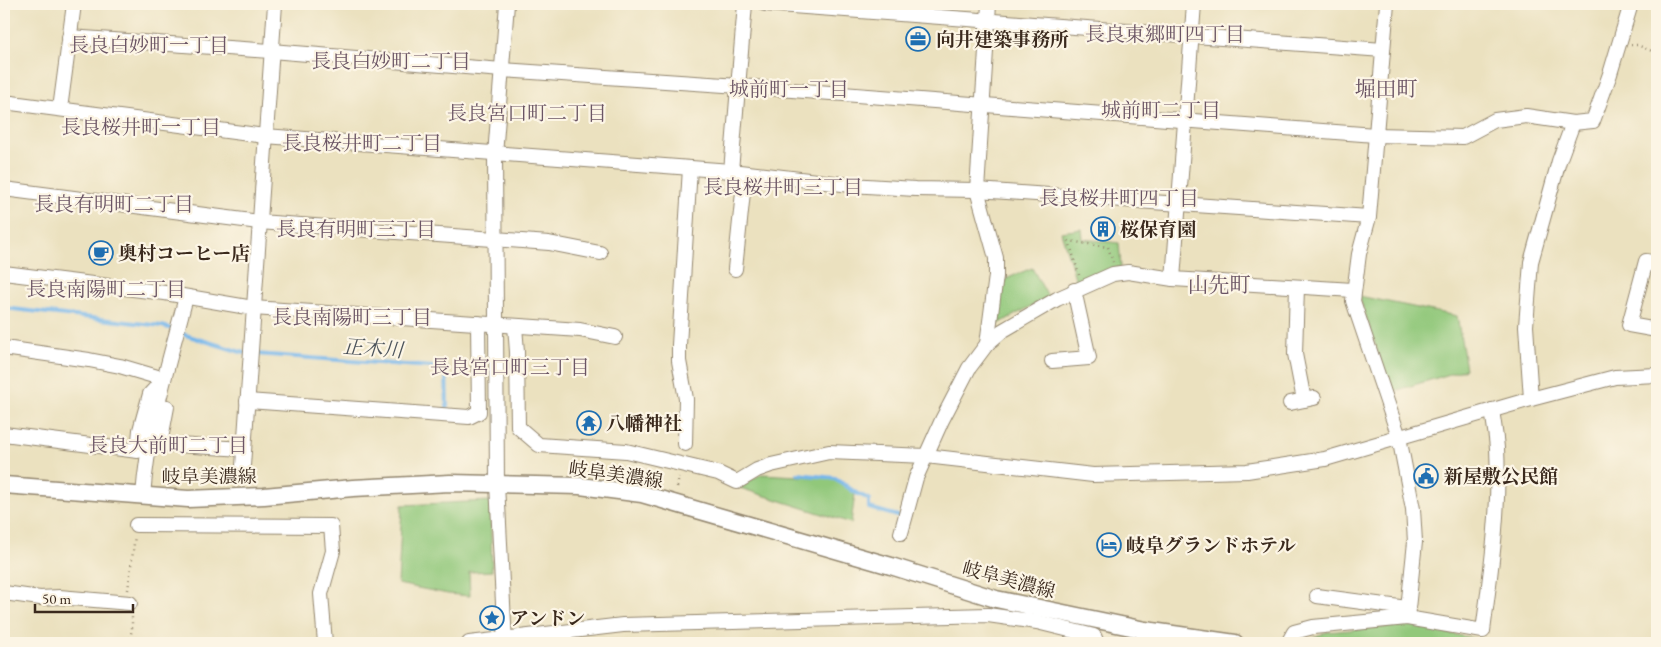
<svg xmlns="http://www.w3.org/2000/svg" width="1661" height="647" font-family="'EB Garamond','Noto Serif JP',serif">
<style>
.green{fill:#91c87a;stroke:#66794c}
.lines{fill:none;stroke-linecap:round;stroke-linejoin:round}
.stream{stroke:#77b7eb;stroke-width:4}
.minor-casing{stroke:#93866e;stroke-width:16}
.major-casing{stroke:#93866e;stroke-width:19}
.path{stroke:#93866e;stroke-width:2.5;stroke-dasharray:1 4;stroke-linecap:butt}
.minor{stroke:#fff;stroke-width:14}
.major{stroke:#fff;stroke-width:16}
.labels{text-anchor:middle;stroke-width:4.5;stroke-linejoin:round;paint-order:stroke}
.poi-label{font-size:19px;font-weight:bold;fill:#3b2a1e;stroke:#fcf5e5;text-anchor:start}
.street-label{font-size:19px;fill:#3b2a1e;stroke:#fcf5e5}
.neighbourhood-label{font-size:20px;fill:#6b5565;stroke:#fcf5e5}
.water-label{font-size:20px;font-style:italic;fill:#4d545c;stroke:#fcf5e5}
.quarter-label{font-size:21px;fill:#6b5565;stroke:#fcf5e5}
</style>
<rect width="100%" height="100%" fill="#fcf5e5"/>
<filter id="ink" filterUnits="userSpaceOnUse"><feTurbulence type="fractalNoise" baseFrequency=".02" numOctaves="2"/><feDisplacementMap in="SourceGraphic" scale="10" xChannelSelector="R" yChannelSelector="G"/><feConvolveMatrix kernelMatrix="1 2 1 2 8 2 1 2 1" color-interpolation-filters="sRGB"/></filter>
<filter id="wash" filterUnits="userSpaceOnUse"><feTurbulence type="fractalNoise" baseFrequency=".0096" numOctaves="4" result="noise"/><feDisplacementMap in="SourceGraphic" scale="20" xChannelSelector="R" yChannelSelector="G"/><feGaussianBlur stdDeviation="1.12" result="paint"/><feColorMatrix in="noise" values="0 0 0 0 0 0 0 0 0 0 0 0 0 0 0 0 0 1.4 0 .05"/><feComposite in="paint" operator="in"/></filter>
<g filter="url(#wash)">
<rect width="100%" height="100%" fill="#ebe1bf"/>
<g class="green">
<path d="M1082,229L1083,239L1119,243L1121,267L1076,281L1061,232Z"/>
<path d="M1032,268L1048,297L998,324L1001,281Z"/>
<path d="M1359,296L1457,316L1466,369L1391,392Z"/>
<path d="M761,474L835,478L855,494L851,523L740,488Z"/>
<path d="M490,501L492,571L469,572L470,596L448,594L398,584L402,505Z"/>
<path d="M1410,625L1495,643H1352L1314,638L1326,632Z"/>
</g>
<g class="lines">
<g class="stream">
<path d="M4,308L162,326L173,329"/>
<path d="M179,333L244,353"/>
<path d="M256,354L446,368L447,409"/>
<path d="M798,474L835,478L856,493L869,499V508L898,516"/>
</g>
</g>
</g>
<g filter="url(#ink)">
<g class="lines">
<g class="minor-casing">
<g id="minor">
<path d="M765,4L1383,50"/>
<path d="M1387,4L1369,217L1359,254L1353,301L1399,437L1413,509L1415,542L1407,618"/>
<path d="M69,37L271,51L502,70L739,86L1375,135L1463,137L1495,120L1526,116L1573,123L1593,121L1610,74L1631,4"/>
<path d="M4,102L265,136L731,171L851,185L915,189L977,190L1369,217"/>
<path d="M60,109L74,4"/>
<path d="M731,171L745,4"/>
<path d="M4,189L259,222L549,243L600,253"/>
<path d="M1657,263L1646,261L1629,325L1657,330"/>
<path d="M735,269L745,173"/>
<path d="M4,273L165,293L253,308L580,330L615,337"/>
<path d="M1173,279L1194,4"/>
<path d="M1297,287L1295,354L1304,400"/>
<path d="M515,326L517,352L518,427L539,445L626,451L718,473L737,482L757,470L771,465L829,452L926,456L1093,475L1247,471L1325,459L1531,399L1615,377L1657,375"/>
<path d="M987,344L996,276V258L977,190L989,4"/>
<path d="M4,348L89,360L120,366L164,379"/>
<path d="M1052,361L1089,358L1074,290"/>
<path d="M1531,399L1526,326L1531,262L1559,161L1573,123"/>
<path d="M247,401L469,417L479,412L478,323"/>
<path d="M1290,403L1314,398"/>
<path d="M167,407L160,444L244,449"/>
<path d="M4,434L138,451L140,430L150,394L164,379"/>
<path d="M685,444L686,399L679,361V345L690,168"/>
<path d="M243,466L275,4"/>
<path d="M143,496C148,428 169,363 186,297"/>
<path d="M136,525L331,526L333,551L321,594L325,643"/>
<path d="M901,533L916,478L942,420L969,368L987,344L1002,331L1057,299L1113,274L1128,272L1173,279L1353,290"/>
<path d="M4,593L40,598L59,597L130,603"/>
<path d="M1317,596L1407,608"/>
<path d="M469,643L623,625L988,615L1037,622L1094,636L1097,643"/>
<path d="M505,643L497,484L495,155L507,4"/>
<path d="M1142,643L1145,630"/>
<path d="M1288,643L1294,632L1313,627L1407,618L1483,631C1491,570 1500,510 1497,448C1496,436 1494,423 1492,410"/>
</g>
</g>
<g class="major-casing">
<path id="major" d="M4,485L188,499L264,496L353,488L450,483L580,486L642,494L891,566L996,599L1145,630L1235,643"/>
</g>
<g class="path">
<path d="M1631,45H1637L1657,53"/>
<path d="M1079,275L1069,241L1108,247L1113,262"/>
<path d="M677,487L679,477"/>
<path d="M128,590L135,536"/>
<path d="M129,643L132,629V615"/>
</g>
<use href="#minor" class="minor"/>
<use href="#major" class="major"/>
</g>
</g>
<defs>
<g id="office-ring" transform="scale(1.25)"><circle r="9.5" fill="#fcf5e5" stroke="#1f6fb2" stroke-width="1.5"/><path d="M-6-3h4V-5.5h4V-3h4V5H-6ZM-1-4.5V-3h2v-1.5ZM-6 0V1H6V0Z" fill="#1f6fb2"/></g>
<g id="building-ring" transform="scale(1.25)"><circle r="9.5" fill="#fcf5e5" stroke="#1f6fb2" stroke-width="1.5"/><path d="M-4-6H4V6H1V3H-1V6H-4ZM-2.5-4.3h1.7v1.8h-1.7ZM.8-4.3h1.7v1.8H.8ZM-2.5-1h1.7V.8h-1.7ZM.8-1h1.7V.8H.8Z" fill="#1f6fb2"/></g>
<g id="cafe-ring" transform="scale(1.25)"><circle r="9.5" fill="#fcf5e5" stroke="#1f6fb2" stroke-width="1.5"/><path d="M-5.5-4.5H6V0H3Q3 3.5 0 3.5H-2.5Q-5.5 3.5-5.5 0ZM3-3.2v2h1.7v-2ZM-6 4.5H4V6H-6Z" fill="#1f6fb2"/></g>
<g id="temple-ring" transform="scale(1.25)"><circle r="9.5" fill="#fcf5e5" stroke="#1f6fb2" stroke-width="1.5"/><path d="M0-6L5-2H3V0L6.5 2.5H4V6H1.5V3h-3V6H-4V2.5H-6.5L-3 0V-2H-5Z" fill="#1f6fb2"/></g>
<g id="civic-ring" transform="scale(1.25)"><circle r="9.5" fill="#fcf5e5" stroke="#1f6fb2" stroke-width="1.5"/><path d="M-.6-6.5H3V-4.5H.6V-3L4-1V1h2V6H-6V1h2V-1L-.6-3ZM-1.2 2.5V6h2.4V2.5Z" fill="#1f6fb2"/></g>
<g id="hotel-ring" transform="scale(1.25)"><circle r="9.5" fill="#fcf5e5" stroke="#1f6fb2" stroke-width="1.5"/><path d="M-6-4.5h1.5V1H6V5H4.5V3h-9V5H-6ZM-4 0a1.8 1.8 0 1 1 3.6 0ZM.5 0V-2.5h3Q6-2.5 6 0Z" fill="#1f6fb2"/></g>
<g id="sight-ring" transform="scale(1.25)"><circle r="9.5" fill="#fcf5e5" stroke="#1f6fb2" stroke-width="1.5"/><path d="M0-6L1.8-2.2L6-1.7L2.9 1.2L3.7 5.4L0 3.3L-3.7 5.4L-2.9 1.2L-6-1.7L-1.8-2.2Z" fill="#1f6fb2"/></g>
</defs>
<g fill-rule="evenodd">
<use href="#office-ring" x="918" y="39"/>
<use href="#building-ring" x="1103" y="229"/>
<use href="#cafe-ring" x="101" y="253"/>
<use href="#temple-ring" x="589" y="423"/>
<use href="#civic-ring" x="1426" y="476"/>
<use href="#hotel-ring" x="1109" y="545"/>
<use href="#sight-ring" x="492" y="618"/>
</g>
<g class="labels">
<g class="poi-label">
<text x="936" y="46">向井建築事務所</text>
<text x="1120" y="236">桜保育園</text>
<text x="118" y="260">奥村コーヒー店</text>
<text x="606" y="430">八幡神社</text>
<text x="1444" y="483">新屋敷公民館</text>
<text x="1126" y="552">岐阜グランドホテル</text>
<text x="510" y="625">アンドン</text>
</g>
<g class="street-label">
<text transform="translate(616 474) rotate(8)" y="7">岐阜美濃線</text>
<text x="209" y="483">岐阜美濃線</text>
<text transform="translate(1009 579) rotate(15)" y="7">岐阜美濃線</text>
</g>
<g class="neighbourhood-label">
<text x="1165" y="41">長良東郷町四丁目</text>
<text x="149" y="52">長良白妙町一丁目</text>
<text x="391" y="68">長良白妙町二丁目</text>
<text x="789" y="96">城前町一丁目</text>
<text x="1161" y="117">城前町二丁目</text>
<text x="527" y="120">長良宮口町二丁目</text>
<text x="141" y="134">長良桜井町一丁目</text>
<text x="362" y="150">長良桜井町二丁目</text>
<text x="783" y="194">長良桜井町三丁目</text>
<text x="1119" y="205">長良桜井町四丁目</text>
<text x="114" y="211">長良有明町二丁目</text>
<text x="356" y="236">長良有明町三丁目</text>
<text x="106" y="296">長良南陽町二丁目</text>
<text x="352" y="324">長良南陽町三丁目</text>
<text x="510" y="374">長良宮口町三丁目</text>
<text x="168" y="452">長良大前町二丁目</text>
</g>
<g class="water-label">
<text transform="translate(373 348) rotate(4)" y="7">正木川</text>
</g>
<g class="quarter-label">
<text x="1386" y="96">堀田町</text>
<text x="1219" y="292">山先町</text>
</g>
</g>
<rect width="1661" height="647" fill="none" stroke="#fcf5e5" stroke-width="20"/>
<path d="M35 604v8h98v-8" fill="none" stroke="#3b2a1e" stroke-width="2.5"/>
<text x="42" y="604" font-size="15" fill="#3b2a1e" stroke="#fcf5e5" stroke-width="4" paint-order="stroke">50 m</text>
</svg>
